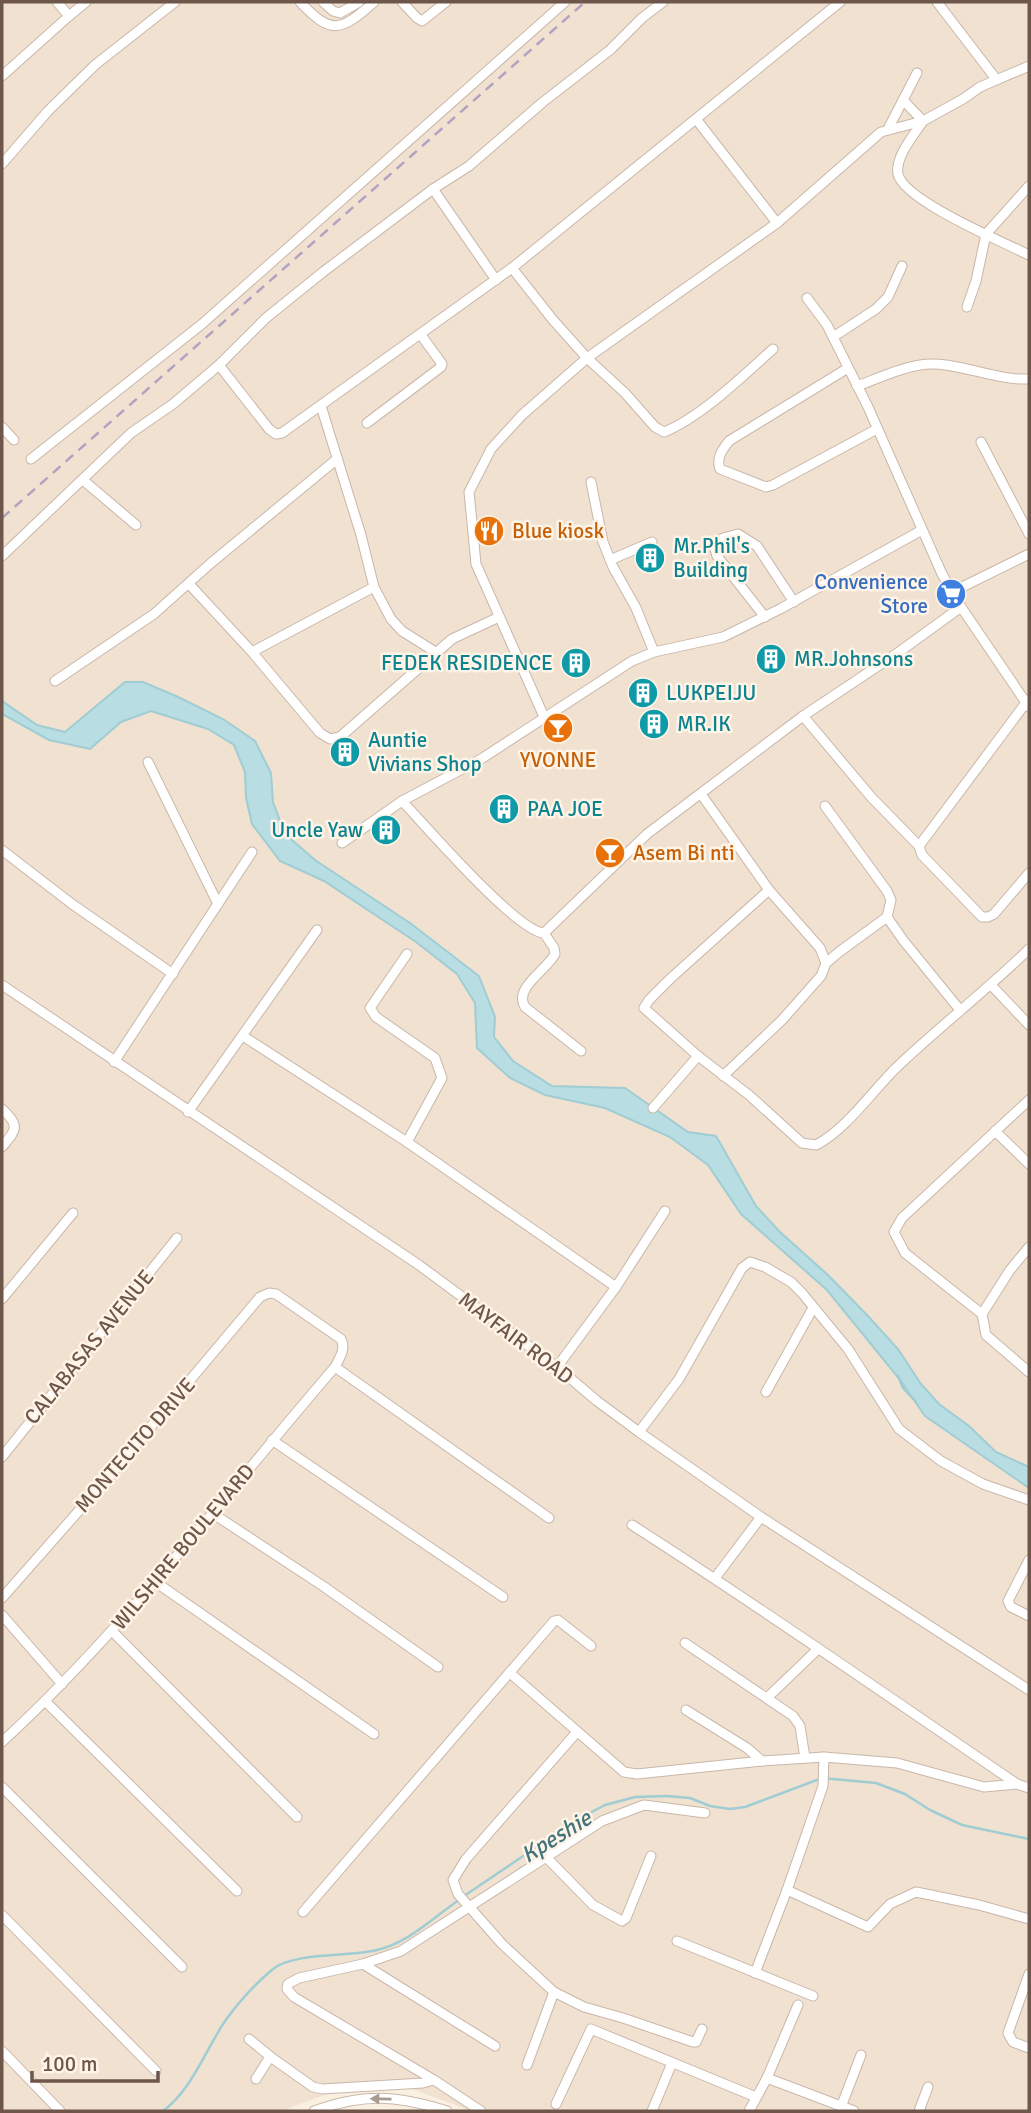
<svg xmlns="http://www.w3.org/2000/svg" width="1031" height="2113" font-family="Signika,sans-serif">
<style>
.residential{fill:#f1e1d1}
.water{fill:#b8dde2;stroke:#9fcdd3;stroke-width:2}
.lines{fill:none;stroke-linecap:round;stroke-linejoin:round}
.stream{stroke:#9fcdd3;stroke-width:2.5}
.minor-casing{stroke:#c9b7a9;stroke-width:11}
.minor{stroke:#fff;stroke-width:9}
.rail{stroke:#b2a2c2;stroke-width:2.5;stroke-dasharray:10 7;stroke-linecap:butt}
.oneway{fill:#a99a92}
.labels{text-anchor:middle;stroke-width:5;stroke-linejoin:round;paint-order:stroke}
.food-label{font-size:21px;fill:#c56008;stroke:#fef4e7;text-anchor:start}
.culture-label{font-size:21px;fill:#0d838f;stroke:#fef4e7;text-anchor:start}
.shop-label{font-size:21px;fill:#366cbe;stroke:#fef4e7;text-anchor:end}
.street-label{font-size:21px;fill:#6f564a;stroke:#fef4e7}
.water-label{font-size:23px;font-style:italic;fill:#43747b;stroke:#fef4e7}
</style>
<rect width="100%" height="100%" fill="#faf0e2"/>
<g class="residential">
<path d="M2,2H1029V1467L996,1452L969,1426L939,1404L756,1206L716,1136L688,1132L625,1088L552,1086L513,1061L493,1037L495,1017L479,976L410,923L315,860L285,834L273,802L271,773L255,741L223,719L176,696L65,732L37,725L2,701Z"/>
<path d="M151,711L208,729L234,746L245,772L246,798L280,861L324,881L416,942L457,974L475,1003L477,1048L545,1095L605,1108L670,1137L708,1165L741,1214L827,1290L901,1381L925,1416L1029,1488V2111H472L406,2087H347L294,2106L285,2111H2V714L49,740L89,749L121,722Z"/>
</g>
<path class="water" d="M125,682H143L176,696L223,719L255,741L271,773L273,802L285,834L315,860L410,923L479,976L495,1017L494,1037L513,1061L552,1086L625,1088L688,1132L716,1136L756,1206L780,1232L828,1275L867,1315L898,1349L921,1384L939,1404L969,1426L996,1452L1029,1467V1488L925,1416L901,1381L827,1290L741,1214L708,1165L670,1137L605,1108L545,1095L510,1078L477,1048L475,1003L457,974L416,942L324,881L280,861L252,824L246,798L245,772L234,745L208,729L151,711L121,722L90,749L49,740L2,714V701L37,725L65,732Z"/>
<g class="lines">
<g class="stream">
<path d="M898,1376L903,1388L916,1402"/>
<path d="M464,1896L578,1819L605,1805L635,1797L667,1796L690,1798L710,1806L730,1809L745,1807L822,1778L876,1783L905,1794L930,1810L962,1825L1029,1839"/>
<path d="M163,2111C191,2090 204,2054 223,2024C236,2005 255,1984 273,1969C294,1952 350,1957 377,1950C410,1942 432,1918 459,1900"/>
</g>
<g class="minor-casing">
<g id="minor">
<path d="M300,2C332,36 341,31 374,2"/>
<path d="M323,2L333,11L340,13L359,2"/>
<path d="M402,2L417,18L422,21L446,2"/>
<path d="M937,2L996,79"/>
<path d="M69,16L86,2"/>
<path d="M2,76L69,16L57,2"/>
<path d="M903,100L923,121C915,134 895,156 898,174C903,200 1003,242 1029,255"/>
<path d="M696,119L777,223"/>
<path d="M888,129L917,73"/>
<path d="M2,164L48,111L95,65L175,2"/>
<path d="M433,189L496,280"/>
<path d="M512,268L553,320L587,358L625,393L655,427L664,432C701,417 743,376 773,349"/>
<path d="M807,298L827,325L868,407L942,574L961,607L1029,707"/>
<path d="M967,307L976,281L986,234L1029,186"/>
<path d="M833,337L876,309L888,297L902,266"/>
<path d="M219,365L269,429L276,434L282,433L512,268L840,2"/>
<path d="M848,368L729,441C722,450 716,458 720,469L766,487L773,485L877,429"/>
<path d="M857,386C877,379 899,368 920,365C952,359 994,381 1029,379"/>
<path d="M321,406L361,535L374,587L391,619L402,631L437,653"/>
<path d="M367,423L441,367L442,364L421,335"/>
<path d="M2,427L14,440"/>
<path d="M981,442L1029,534"/>
<path d="M31,459L202,324L565,2"/>
<path d="M83,480L136,525"/>
<path d="M591,482L603,542L613,567L636,608L654,652"/>
<path d="M2,556L131,433L173,404L219,365L266,318L323,272L433,189L469,166L543,102L610,50L642,18L663,2"/>
<path d="M610,560L652,542"/>
<path d="M189,584L252,652L320,733L330,739L340,737L452,639L499,617"/>
<path d="M952,592L1029,554"/>
<path d="M765,617L717,556L715,549L723,538L738,534L757,546L794,602"/>
<path d="M252,652L374,587"/>
<path d="M55,681L154,614L211,563L337,459"/>
<path d="M1028,700L919,846L922,855L982,917H988L994,914L1029,873"/>
<path d="M803,716L872,798L919,846"/>
<path d="M545,719L476,564L469,492L491,449L522,415L587,358L777,223L881,132L923,121L963,99L980,87L1029,66"/>
<path d="M148,762L218,904"/>
<path d="M701,794L769,890L820,948L826,963"/>
<path d="M342,843L402,801"/>
<path d="M2,850L72,904L173,974"/>
<path d="M769,890L671,978L649,1000L644,1008L698,1056L749,1095L802,1143L816,1145C846,1130 873,1090 897,1067C940,1026 987,990 1029,949"/>
<path d="M887,917L903,940L960,1010"/>
<path d="M544,933L647,834L803,716L899,652L961,607"/>
<path d="M407,954L370,1008L376,1017L435,1058L442,1078L407,1142"/>
<path d="M2,985L419,1265L557,1367L597,1401L639,1432L761,1517L1029,1690"/>
<path d="M992,986L1029,1025"/>
<path d="M243,1036L407,1142L616,1287"/>
<path d="M581,1051L525,1007C513,988 547,970 555,954L554,948L544,933C517,932 425,825 402,801L481,759L632,661L654,652L723,637L780,609L922,530"/>
<path d="M114,1062L252,852"/>
<path d="M723,1076L782,1020L821,976L826,963L839,952L887,917L891,900L887,891L825,806"/>
<path d="M653,1108L698,1056"/>
<path d="M2,1109C21,1126 16,1130 2,1147"/>
<path d="M188,1112L317,930"/>
<path d="M995,1131L1029,1164"/>
<path d="M1029,1247L1010,1270L982,1314L986,1335L1029,1372"/>
<path d="M2,1299L73,1213"/>
<path d="M982,1314L905,1253L894,1232L902,1218L1029,1100"/>
<path d="M335,1367L549,1518"/>
<path d="M557,1367L616,1287L665,1211"/>
<path d="M766,1392L813,1308"/>
<path d="M639,1432L679,1379L742,1268L750,1262L765,1267L791,1282L802,1293L848,1349L899,1429L941,1461L983,1484L1029,1500"/>
<path d="M272,1440L503,1597"/>
<path d="M2,1457L177,1238"/>
<path d="M212,1513L323,1586L438,1667"/>
<path d="M632,1525C762,1608 889,1697 1017,1784L1029,1788"/>
<path d="M1029,1560L1008,1601L1011,1607L1029,1616"/>
<path d="M715,1578L761,1517"/>
<path d="M154,1581L374,1734"/>
<path d="M2,1598L106,1480L260,1297L269,1293L276,1294L341,1339C346,1349 340,1357 335,1367C226,1493 125,1629 2,1742"/>
<path d="M2,1615L62,1684"/>
<path d="M112,1631L297,1817"/>
<path d="M685,1643L793,1716L800,1726L805,1758"/>
<path d="M510,1673L624,1772L637,1774L762,1761L824,1757L897,1763L984,1787L1017,1784"/>
<path d="M768,1697L818,1649"/>
<path d="M45,1701L237,1891"/>
<path d="M686,1710L747,1748L762,1761"/>
<path d="M577,1732L466,1859L453,1880L458,1894L502,1944L554,1992L584,2007L623,2018L693,2042H696L702,2029"/>
<path d="M2,1787L182,1967"/>
<path d="M547,1858L593,1905L622,1921L626,1918L651,1856"/>
<path d="M787,1890L823,1786L824,1757"/>
<path d="M303,1912L554,1621L558,1620L591,1646"/>
<path d="M2,1915L156,2071"/>
<path d="M677,1941L813,1996"/>
<path d="M363,1964L495,2046"/>
<path d="M755,1973L787,1890L868,1927L890,1904L916,1892L979,1905L1029,1919"/>
<path d="M1029,1974L1008,2033L1013,2042L1029,2048"/>
<path d="M249,2039L272,2058"/>
<path d="M2,2051L60,2111"/>
<path d="M527,2065L554,1992"/>
<path d="M767,2078L854,2111"/>
<path d="M256,2079L268,2060L272,2058L313,2087L322,2089L423,2083L434,2080"/>
<path d="M556,2104L591,2029L756,2097"/>
<path d="M841,2107L861,2055"/>
<path d="M314,2111C364,2093 397,2095 447,2111"/>
<path d="M481,2111L434,2080L294,1997L287,1989L288,1984L299,1978L363,1964L401,1951L602,1821L644,1805L705,1813"/>
<path d="M652,2111L672,2063"/>
<path d="M749,2111L767,2078L798,2005"/>
<path d="M919,2111L928,2087"/>
</g>
</g>
<use href="#minor" class="minor"/>
<path class="rail" d="M2,518L585,2"/>
</g>
<defs><path id="oneway-solid" d="M-6-.8H1V-3.2L6.5 0L1 3.2V.8H-6Z" transform="scale(1.75)"/></defs>
<use class="oneway" href="#oneway-solid" transform="translate(381 2099) rotate(-179)"/>
<defs>
<g id="restaurant-disc" transform="scale(1.575)"><circle r="9.5" fill="#e8710a" stroke="#fef4e7"/><path d="M-5-6h1v4h1v-4h1v4h1v-4h1v5L-1.5 .5V6h-2V.5L-5-1ZM5-6V6H3V1.5H1.5Q1.5-4 5-6Z" fill="#fff"/></g>
<g id="building-disc" transform="scale(1.575)"><circle r="9.5" fill="#0f9aa8" stroke="#fef4e7"/><path d="M-4-6H4V6H1V3H-1V6H-4ZM-2.5-4.3h1.7v1.8h-1.7ZM.8-4.3h1.7v1.8H.8ZM-2.5-1h1.7V.8h-1.7ZM.8-1h1.7V.8H.8Z" fill="#fff"/></g>
<g id="supermarket-disc" transform="scale(1.575)"><circle r="9.5" fill="#3f7fe0" stroke="#fef4e7"/><path d="M-6-5.5h2.5l.6 2H6L4.5 2H-2.5L-4.4-4H-6ZM-1.5 3.2a1.3 1.3 0 1 0 .1 0ZM3 3.2a1.3 1.3 0 1 0 .1 0Z" fill="#fff"/></g>
<g id="bar-disc" transform="scale(1.575)"><circle r="9.5" fill="#e8710a" stroke="#fef4e7"/><path d="M-6-5H6L.8 .8V4.5H3.5V6h-7V4.5H-.8V.8Z" fill="#fff"/></g>
</defs>
<g fill-rule="evenodd">
<use href="#restaurant-disc" x="489" y="531"/>
<use href="#building-disc" x="650" y="558"/>
<use href="#supermarket-disc" x="951" y="594"/>
<use href="#building-disc" x="771" y="659"/>
<use href="#building-disc" x="576" y="663"/>
<use href="#building-disc" x="643" y="693"/>
<use href="#building-disc" x="654" y="724"/>
<use href="#bar-disc" x="558" y="728"/>
<use href="#building-disc" x="345" y="752"/>
<use href="#building-disc" x="504" y="809"/>
<use href="#building-disc" x="386" y="830"/>
<use href="#bar-disc" x="610" y="853"/>
</g>
<g class="labels">
<g class="food-label">
<text x="512" y="538">Blue kiosk</text>
<text x="558" y="767" text-anchor="middle">YVONNE</text>
<text x="633" y="860">Asem Bi nti</text>
</g>
<g class="culture-label">
<text x="673" y="553">Mr.Phil's<tspan x="673" dy="24">Building</tspan></text>
<text x="794" y="666">MR.Johnsons</text>
<text x="553" y="670" text-anchor="end">FEDEK RESIDENCE</text>
<text x="666" y="700">LUKPEIJU</text>
<text x="677" y="731">MR.IK</text>
<text x="368" y="747">Auntie<tspan x="368" dy="24">Vivians Shop</tspan></text>
<text x="527" y="816">PAA JOE</text>
<text x="363" y="837" text-anchor="end">Uncle Yaw</text>
</g>
<g class="shop-label">
<text x="928" y="589">Convenience<tspan x="928" dy="24">Store</tspan></text>
</g>
<g class="street-label">
<text transform="translate(516 1338) rotate(37)" y="7">MAYFAIR ROAD</text>
<text transform="translate(89 1347) rotate(-51)" y="7">CALABASAS AVENUE</text>
<text transform="translate(135 1445) rotate(-49)" y="7">MONTECITO DRIVE</text>
<text transform="translate(183 1547) rotate(-50)" y="7">WILSHIRE BOULEVARD</text>
</g>
<g class="water-label">
<text transform="translate(556 1836) rotate(-32)" y="8">Kpeshie</text>
</g>
</g>
<rect width="1031" height="2113" fill="none" stroke="#6f564a" stroke-width="7"/>
<path d="M32 2071v10h126v-10" fill="none" stroke="#6f564a" stroke-width="3.5"/>
<text x="42" y="2071" font-size="21" fill="#6f564a" stroke="#fef4e7" stroke-width="5" paint-order="stroke">100 m</text>
</svg>
